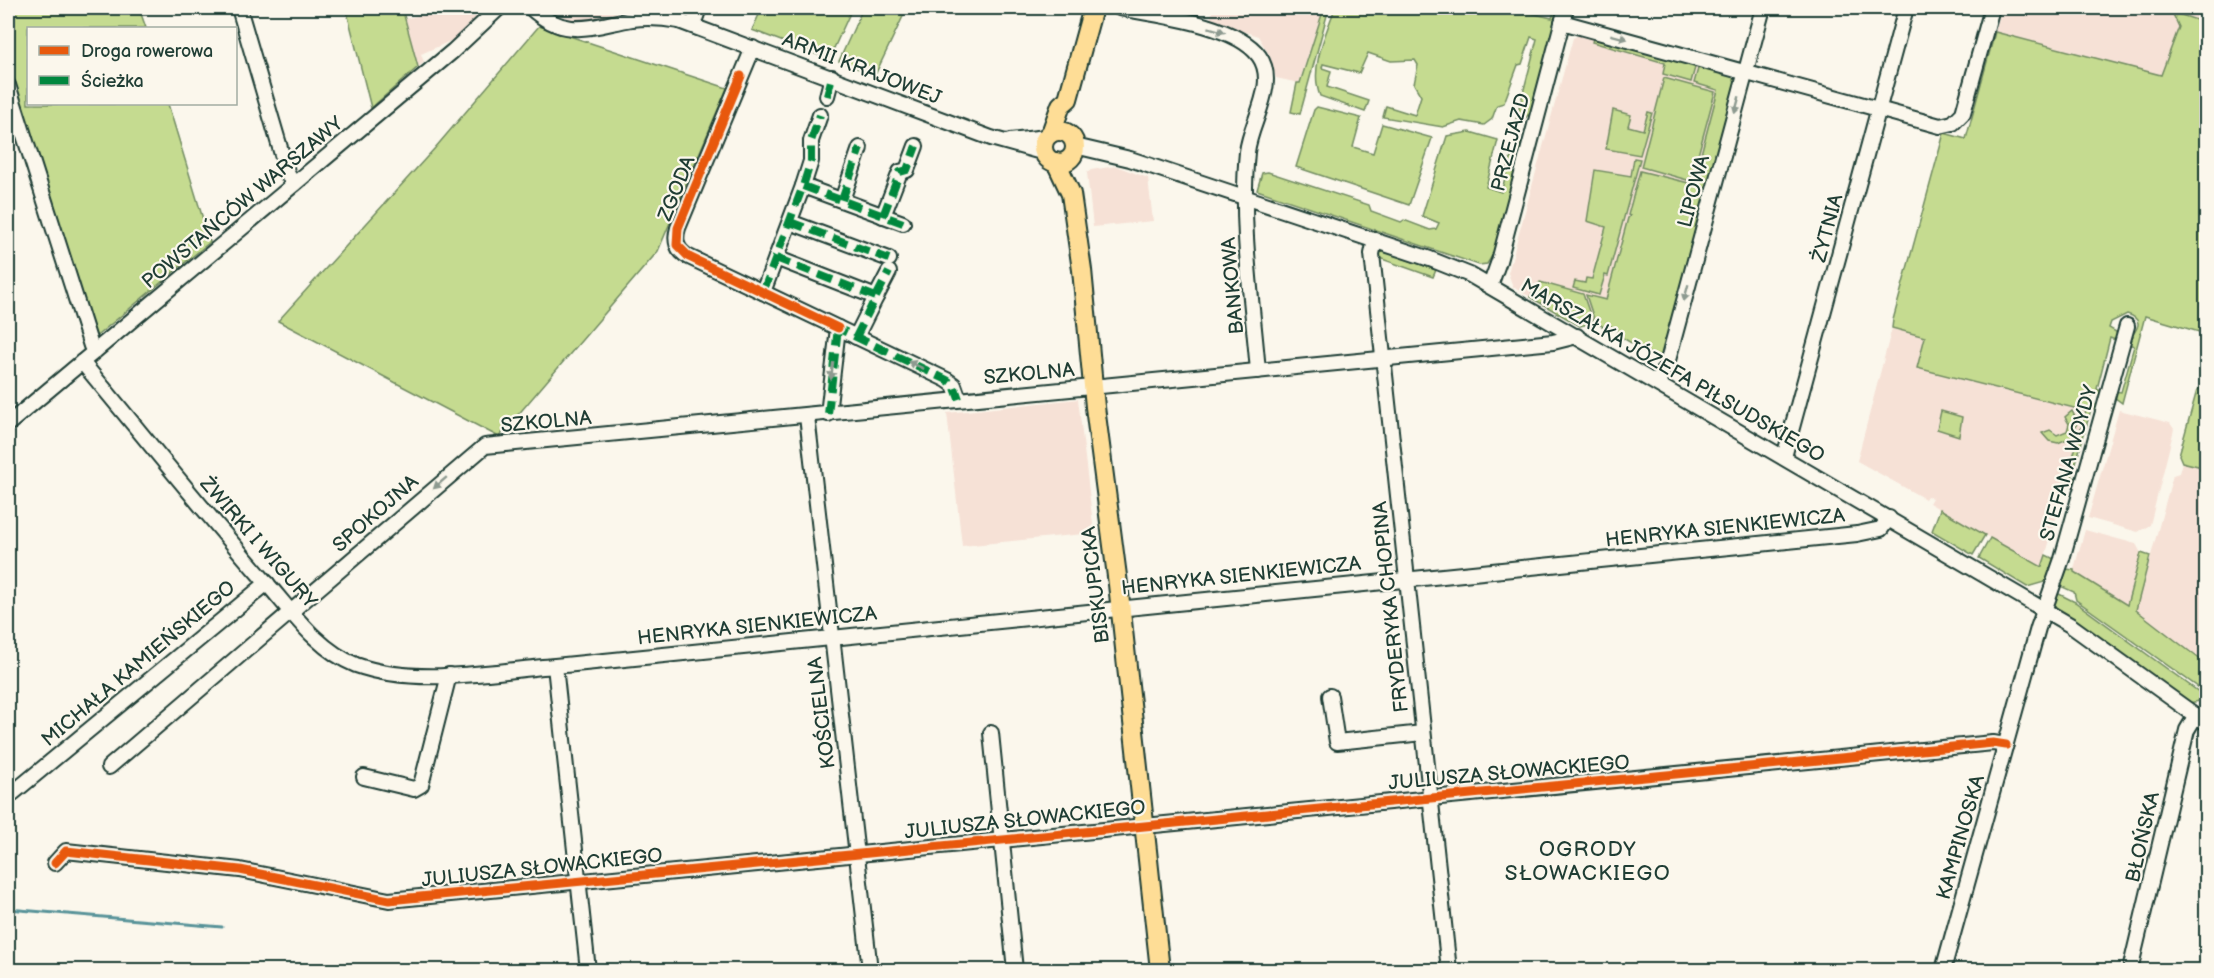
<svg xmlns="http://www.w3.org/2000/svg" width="2214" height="978" font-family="'Balsamiq Sans',sans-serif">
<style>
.built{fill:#f6e1d6}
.green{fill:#c5db90;stroke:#728c62;stroke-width:1.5}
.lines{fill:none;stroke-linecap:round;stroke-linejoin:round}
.stream{stroke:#599399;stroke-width:3}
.minor-casing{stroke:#1f3d34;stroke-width:18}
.major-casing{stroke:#1f3d34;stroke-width:22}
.minor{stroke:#fbf7ec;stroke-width:14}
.major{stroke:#fedd96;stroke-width:18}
.quiet{stroke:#00873e;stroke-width:8;stroke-dasharray:15 8;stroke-linecap:butt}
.cycleway-casing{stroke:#fbf7ec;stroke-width:13}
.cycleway{stroke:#e8590c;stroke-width:9}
.oneway{fill:#8d9a90}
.labels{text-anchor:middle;stroke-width:4.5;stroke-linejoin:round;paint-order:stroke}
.street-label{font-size:20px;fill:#1f3d34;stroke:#fbf7ec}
.neighbourhood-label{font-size:21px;letter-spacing:1.5px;fill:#1f3d34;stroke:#fbf7ec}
</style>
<rect width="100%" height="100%" fill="#fbf7ec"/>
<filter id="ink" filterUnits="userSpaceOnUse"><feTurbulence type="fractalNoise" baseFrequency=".0167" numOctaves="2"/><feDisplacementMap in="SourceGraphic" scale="12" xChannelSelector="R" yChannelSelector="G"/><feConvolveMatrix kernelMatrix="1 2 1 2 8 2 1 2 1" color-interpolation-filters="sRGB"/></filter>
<g filter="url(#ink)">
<g class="built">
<path d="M431,8H468L477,18L455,39L421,54L424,62L418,67L405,19L432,12Z"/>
<path d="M545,8H633L583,21L567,18Z"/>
<path d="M1213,8H1324L1299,83L1276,78L1270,56L1258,36L1210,21Z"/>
<path d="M2002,8H2206V23L2173,12L2179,27L2161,75L1995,32Z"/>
<path d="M1583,33L1732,74L1662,361L1616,334L1618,330L1611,326L1609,330L1595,322L1580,326L1513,287L1508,273L1573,38Z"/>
<path d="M1116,166L1148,178L1153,221L1093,227L1087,173L1091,170Z"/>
<path d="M1892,328L1926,337L1918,368L2086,411L2042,568L1929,503L1932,498L1927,496L1925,499L1857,461Z"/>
<path d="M2204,386L2206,387V664L2136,610L2173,475L2179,473L2182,462L2179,455L2197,390Z"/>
<path d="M1078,399L1094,533L962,546L947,413Z"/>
<path d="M2119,410L2170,423L2174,429L2150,525L2138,532L2088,518Z"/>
<path d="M2085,530L2136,544L2141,553L2127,605L2073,572Z"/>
</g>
<g class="green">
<path d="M8,8H139L146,28H28V104H168L210,242L93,339L8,71Z"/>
<path d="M346,8H402L418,67L371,108Z"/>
<path d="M762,8H837L850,13L829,59L752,30Z"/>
<path d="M863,8H907L875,75L839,61Z"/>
<path d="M1324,8H1329L1300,114L1291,112L1297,83H1300Z"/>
<path d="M1335,8H1510L1552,18L1555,8H1561L1532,116L1528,115L1521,122L1516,120L1537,39L1531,37L1522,64L1518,65L1504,103L1497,105L1492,119L1484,125L1461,121L1443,127L1383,117L1386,106L1415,115L1421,96L1414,84L1418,65L1415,60L1391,61L1368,53L1359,73L1323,64L1322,68L1331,71L1327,87L1369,101L1365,112L1320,96C1309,68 1326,34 1335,8Z"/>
<path d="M2172,12L2206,23V334L2145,316L2122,403L2114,397L2113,391L2121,392L2134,346L2126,343C2134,333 2148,320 2127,314L2111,322L2109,328L2116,332L2118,341L2110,338L2097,389L2104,393L2091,395L2089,402L2096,405L2099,411L2091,409L2072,477L2080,479L2071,484L2066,482L2086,411L1917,368L1925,337L1892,328L1893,320L1944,133L1966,139L1995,32L2161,75L2179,27Z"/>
<path d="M539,26L727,88L658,251L499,437L278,321L435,148Z"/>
<path d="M1594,36L1696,64L1691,82L1663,74L1665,63L1592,42Z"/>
<path d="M1699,65L1732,74L1736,85L1662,361L1616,334L1618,330L1611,326L1609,330L1595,322L1586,295L1606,300L1628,218L1630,216L1628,215L1640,171L1693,184L1718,90L1694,83Z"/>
<path d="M1664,78L1715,92L1691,181L1641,167Z"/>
<path d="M1317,107L1361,118L1353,147L1373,153L1382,124L1432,138L1409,205L1296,167L1314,110Z"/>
<path d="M1613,110L1631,115L1628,126L1643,130L1648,112L1652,113L1640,155L1606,149Z"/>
<path d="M1470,132L1498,140L1486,187L1501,192L1514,147L1519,149L1521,142L1520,149L1523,151L1495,256H1492L1487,264L1479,265L1257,190L1262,173L1268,172L1369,205L1371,211L1401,222L1404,220L1430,230L1436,229L1439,223L1422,216L1447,136Z"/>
<path d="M1634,158L1640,159L1608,276L1605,275L1599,295L1573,288L1575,281L1585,283L1586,278L1592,279L1606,227L1587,221L1595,170L1631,176Z"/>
<path d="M1383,251L1436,270L1433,277L1379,258L1378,254Z"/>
<path d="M1540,282L1583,294L1593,323L1580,326L1530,297Z"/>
<path d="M2204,386L2206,387V468L2182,462L2179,455L2197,390Z"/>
<path d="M1941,411L1962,417L1959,436L1937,429Z"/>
<path d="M2072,411L2077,421L2074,436L2058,443L2049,441L2042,433L2050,430L2057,435L2067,431L2069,424L2065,417Z"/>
<path d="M1940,509L1985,535L1973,555L1932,531Z"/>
<path d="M1990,538L2042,567L2046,555L2054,559L2048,581L2027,587L1979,558Z"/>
<path d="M2141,553L2150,556L2136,610L2206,664L2205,692L2076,600L2074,592L2058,585L2066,569L2074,570V572L2127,605Z"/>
<path d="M2055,592L2075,602L2203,695L2200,701L2188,703L2101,639L2061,614L2055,606Z"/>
</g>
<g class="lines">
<path class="stream" d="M8,909L222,927"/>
<g class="minor-casing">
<g id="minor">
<path d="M239,8L288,175L294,184"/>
<path d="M531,8C566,40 592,26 632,19C648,17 663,18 679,21L991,138L1045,153"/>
<path d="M1119,8C1157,15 1236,24 1259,56C1279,84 1250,122 1247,152C1240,224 1252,299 1258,371"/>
<path d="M1562,22L1940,126L1953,123L1963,113L1992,8"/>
<path d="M693,25L699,8"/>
<path d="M753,48L678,228C674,241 677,251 689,257L947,380L954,385L959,399"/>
<path d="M8,85L91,346L95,351"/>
<path d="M827,96L832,77"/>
<path d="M1010,141L1047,137"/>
<path d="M1075,146L1130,159L1430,259L1470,275L2070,625L2206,723"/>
<path d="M803,186L903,223"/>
<path d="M842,200L860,148"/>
<path d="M883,216L900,172L907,170L916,146"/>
<path d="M790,222L889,259"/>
<path d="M1375,240L1372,254L1449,970"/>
<path d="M776,258L876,297L856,337"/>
<path d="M1490,286L1499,261L1566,8"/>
<path d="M763,292L803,186L811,161V141L820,115"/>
<path d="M876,297L889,272"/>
<path d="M82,362C142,434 201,508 263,579C290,609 317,650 356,665C418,687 491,671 555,666L1857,534L1881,529L1889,518"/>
<path d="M1657,383L1667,364L1763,8"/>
<path d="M828,414L838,328"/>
<path d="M807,416L870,970"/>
<path d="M8,424L453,51L499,8"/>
<path d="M1784,457L1906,8"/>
<path d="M555,666L588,970"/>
<path d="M1330,696L1337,742L1423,733"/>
<path d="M991,733L1015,970"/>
<path d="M109,767L485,446L1553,342L1577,336"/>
<path d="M364,777L414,789L421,785L449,675"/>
<path d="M8,797L267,583"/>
<path d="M55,863L66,851L240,870L389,900L1993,743L2006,745"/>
<path d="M1943,970L2038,628L2062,559L2127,326"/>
<path d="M2130,970L2187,730L2196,715"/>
</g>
</g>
<g class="major-casing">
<g id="major">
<circle cx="1059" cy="147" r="16"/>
<path d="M1051,133L1061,105L1068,99L1093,8"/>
<path d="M1056,162L1071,194L1082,270L1095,407L1118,584L1160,970"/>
</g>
</g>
<use href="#minor" class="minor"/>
<use href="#major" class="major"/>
<g class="quiet">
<path d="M827,96L832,77"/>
<path d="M803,186L903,223"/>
<path d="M842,200L860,148"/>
<path d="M883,216L900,172L907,170L916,146"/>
<path d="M790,222L889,259"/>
<path d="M776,258L876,297L856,337"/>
<path d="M763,292L803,186L811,161V141L820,115"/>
<path d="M876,297L889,272"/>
<path d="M833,326L947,380L954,385L959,399"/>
<path d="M828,414L838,328"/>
</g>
<g class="cycleway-casing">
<g id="cycleway">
<path d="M741,76L678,228L677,245L689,257L838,328"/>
<path d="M55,863L66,851L240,870L389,900L1993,743L2006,745"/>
</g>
</g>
<use href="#cycleway" class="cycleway"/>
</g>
<defs><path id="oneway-solid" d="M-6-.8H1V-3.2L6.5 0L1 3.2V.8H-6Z" transform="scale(1.5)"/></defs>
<g class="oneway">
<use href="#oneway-solid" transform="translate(1217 30) rotate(17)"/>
<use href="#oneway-solid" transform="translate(1619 37) rotate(15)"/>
<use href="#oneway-solid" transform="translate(1737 105) rotate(105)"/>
<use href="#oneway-solid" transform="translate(1686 293) rotate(105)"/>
<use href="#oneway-solid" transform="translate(916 365) rotate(-155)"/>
<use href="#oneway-solid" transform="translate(832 371) rotate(98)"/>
<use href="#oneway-solid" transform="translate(440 483) rotate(139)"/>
</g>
</g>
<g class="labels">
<g class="street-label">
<text transform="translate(862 68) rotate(21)" y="7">ARMII KRAJOWEJ</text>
<text transform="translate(1510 142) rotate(-75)" y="7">PRZEJAZD</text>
<text transform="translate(676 188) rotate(-68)" y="7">ZGODA</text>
<text transform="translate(1693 191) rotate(-75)" y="7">LIPOWA</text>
<text transform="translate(242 202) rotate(-40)" y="7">POWSTAŃCÓW WARSZAWY</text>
<text transform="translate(1827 228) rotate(-75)" y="7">ŻYTNIA</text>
<text transform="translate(1232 286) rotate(-95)" y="7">BANKOWA</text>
<text transform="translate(1673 370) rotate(30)" y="7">MARSZAŁKA JÓZEFA PIŁSUDSKIEGO</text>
<text transform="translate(1029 373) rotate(-5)" y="7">SZKOLNA</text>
<text transform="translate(546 421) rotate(-5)" y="7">SZKOLNA</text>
<text transform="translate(2068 463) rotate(-74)" y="7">STEFANA WOYDY</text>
<text transform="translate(375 513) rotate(-41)" y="7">SPOKOJNA</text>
<text transform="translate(1725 527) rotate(-6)" y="7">HENRYKA SIENKIEWICZA</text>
<text transform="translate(259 542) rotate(49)" y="7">ŻWIRKI I WIGURY</text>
<text transform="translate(1241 575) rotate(-6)" y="7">HENRYKA SIENKIEWICZA</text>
<text transform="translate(1095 585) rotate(-97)" y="7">BISKUPICKA</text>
<text transform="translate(1390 607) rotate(-96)" y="7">FRYDERYKA CHOPINA</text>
<text transform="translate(757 625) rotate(-6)" y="7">HENRYKA SIENKIEWICZA</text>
<text transform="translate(138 663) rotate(-40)" y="7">MICHAŁA KAMIEŃSKIEGO</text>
<text transform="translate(821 713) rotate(-97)" y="7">KOŚCIELNA</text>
<text transform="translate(1509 772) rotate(-5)" y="7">JULIUSZA SŁOWACKIEGO</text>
<text transform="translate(1025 819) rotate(-6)" y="7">JULIUSZA SŁOWACKIEGO</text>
<text transform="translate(1960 837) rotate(-74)" y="7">KAMPINOSKA</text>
<text transform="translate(2142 837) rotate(-77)" y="7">BŁOŃSKA</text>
<text transform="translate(542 867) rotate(-6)" y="7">JULIUSZA SŁOWACKIEGO</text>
</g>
<g class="neighbourhood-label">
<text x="1588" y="856">OGRODY<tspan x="1588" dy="24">SŁOWACKIEGO</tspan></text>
</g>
</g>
<rect width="2214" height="978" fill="none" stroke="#fbf7ec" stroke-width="30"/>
<rect x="15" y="15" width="2184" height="948" fill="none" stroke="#1f3d34" stroke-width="2" filter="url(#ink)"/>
<rect x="27" y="27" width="210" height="78" fill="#fbf7ec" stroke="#a3ada2" stroke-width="1.5"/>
<rect x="39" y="46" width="30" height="9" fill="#e8590c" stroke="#a3ada2" stroke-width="1.5"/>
<text x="81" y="57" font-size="18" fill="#1f3d34">Droga rowerowa</text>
<rect x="39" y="76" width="30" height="9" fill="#00873e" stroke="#a3ada2" stroke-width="1.5"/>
<text x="81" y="87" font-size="18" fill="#1f3d34">Ścieżka</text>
</svg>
